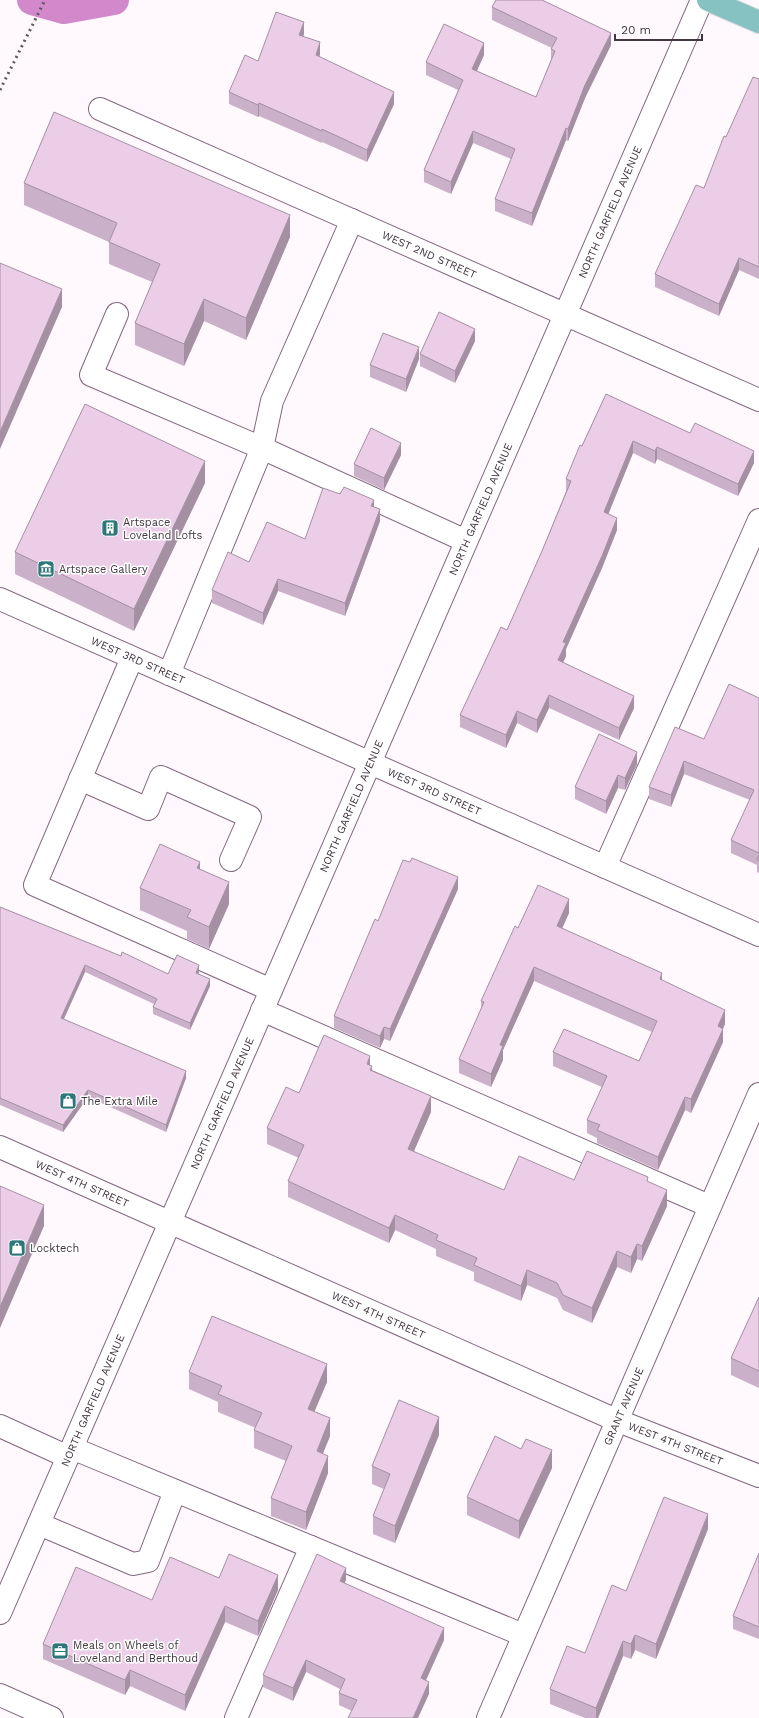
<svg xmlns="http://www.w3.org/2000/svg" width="759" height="1718" font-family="'Work Sans',sans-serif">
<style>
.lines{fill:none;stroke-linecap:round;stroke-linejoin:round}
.canal{stroke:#d189cb;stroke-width:30}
.minor-casing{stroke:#82687f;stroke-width:24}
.major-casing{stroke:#d9d7d9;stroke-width:24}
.minor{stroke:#fff;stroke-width:22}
.major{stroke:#86c2c2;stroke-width:22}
.rail{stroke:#61565f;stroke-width:3;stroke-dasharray:2 4;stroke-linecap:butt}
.wall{fill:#cab0c8}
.shaded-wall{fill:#a490a2}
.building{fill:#ebcde8;stroke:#a490a2}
.labels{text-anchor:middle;stroke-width:3;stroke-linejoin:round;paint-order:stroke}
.street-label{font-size:11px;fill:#423640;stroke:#fff}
.poi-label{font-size:11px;fill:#423640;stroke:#fff;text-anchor:start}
</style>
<rect width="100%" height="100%" fill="#fff9fe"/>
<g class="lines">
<path class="canal" d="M32,0L64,9L114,0"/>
<g class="minor-casing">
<g id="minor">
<path id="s1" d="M100,109L759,400"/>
<path d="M352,220L272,401L262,448L466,541"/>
<path d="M117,314L91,375L262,448L169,674"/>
<path id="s2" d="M0,599L759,935"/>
<path d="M132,658L35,885L271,990"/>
<path d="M80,779L148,809L161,777L250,817L231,860"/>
<path d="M605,867L759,520"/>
<path d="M262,1010L709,1206"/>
<path id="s3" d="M0,1147L616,1420L759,1476"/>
<path d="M0,1426L68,1457"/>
<path d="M72,1448L523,1635"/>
<path d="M39,1524L133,1564L148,1561L175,1491"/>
<path id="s4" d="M0,1613L702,0"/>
<path d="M0,1695L52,1718"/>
<path d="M236,1718L311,1547"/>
<path id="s5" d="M488,1718L759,1094"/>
</g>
</g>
<g class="major-casing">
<path id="major" d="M708,0L759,22"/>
</g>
<use href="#minor" class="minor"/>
<use href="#major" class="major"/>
<path class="rail" d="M0,90L45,0"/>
</g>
<g class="wall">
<path d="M492,7L611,45L585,98L568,141L566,140L532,226L495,211V199L511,159L473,143L451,194L424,182V170L458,90L426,75V62L484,55L477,71L536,97L551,60V49L552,48L492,20Z"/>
<path d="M304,34L303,36L320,54L319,57L394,104L367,162L322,142V143L259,116L258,117L229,104V92L258,61Z"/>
<path d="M759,79V279L739,270L719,316L655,287V274L704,188L726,137Z"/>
<path d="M24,183L290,237L246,340L204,321L184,366L135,345V323L152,282L109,264V242L24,205Z"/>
<path d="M475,341L455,383L420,366V354Z"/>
<path d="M419,359L406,392L370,377V365Z"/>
<path d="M606,394L754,463L738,496L657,459L655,464L633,453L608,514L617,530L602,568L566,649V656L563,663L634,708L619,740L549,708L537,733L517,723L506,748L460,727V715L507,630L542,551L566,491V479Z"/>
<path d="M401,455L384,490L354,476V464Z"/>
<path d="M205,483L134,631L15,574V552Z"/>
<path d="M374,507L380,521L345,616L278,591L263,625L212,603V590L249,562L305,539Z"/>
<path d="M759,698V873L757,872V865L731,853V840L750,800L684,774L671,807L649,799V787L704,739Z"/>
<path d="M637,764L625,790L618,788L606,814L575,799V787Z"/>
<path d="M200,869L229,904L209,949L187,939V931L140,910V888Z"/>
<path d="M458,889L390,1041L384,1039L380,1048L334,1028V1016L378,921Z"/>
<path d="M0,907L121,956L168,974L199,972L198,974L210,986L190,1030L153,1014V1007L154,1004L85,972L64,1019L186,1078L166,1132L88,1097L63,1132L0,1105Z"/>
<path d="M569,913L562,928L662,981L725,1024L723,1029V1042L691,1113L685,1110L658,1170L597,1143V1138L587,1133V1120L602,1087L553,1066V1052L639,1061L652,1032L534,981L503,1050V1060L491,1087L459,1073V1059L481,1009V1001L518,928Z"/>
<path d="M370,1065L372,1071L431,1112L413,1152L504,1190L574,1180L648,1182L667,1206L642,1261L637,1259L631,1273L617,1267L592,1323L563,1310L557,1298L527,1285L521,1301L474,1281V1272L436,1256V1249L395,1230L389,1243L288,1197V1181L299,1158L267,1144V1128L299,1093Z"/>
<path d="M759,1297V1388L731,1375V1358Z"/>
<path d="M189,1372L327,1382L314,1411L330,1436L323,1453L328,1473L306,1530L271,1516V1498L286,1461L254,1448V1430L256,1428L218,1412V1402L189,1389Z"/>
<path d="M439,1435L395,1543L373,1534V1516L384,1489L372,1484V1466Z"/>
<path d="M552,1468L519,1539L467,1515V1497Z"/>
<path d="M708,1529L656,1659L635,1650L631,1659L623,1656L598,1718H585L550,1704V1689L585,1653L626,1591Z"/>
<path d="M759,1553V1639L733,1629V1616Z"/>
<path d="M219,1578L278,1590L258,1636L225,1622L185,1711L130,1686L125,1695L43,1659V1644L152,1600Z"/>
<path d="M346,1580L344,1584L444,1640L426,1680L429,1694L352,1711L339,1705V1693L340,1689L306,1672L293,1701L263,1687V1675Z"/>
</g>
<g class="shaded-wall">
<path d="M304,22V34L299,47V35Z"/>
<path d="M611,33V45L585,98L568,141V129L585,85Z"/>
<path d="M320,42V54L316,68V55Z"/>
<path d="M484,43V55L472,81V69Z"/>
<path d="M394,92V104L367,162V150Z"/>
<path d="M259,103V116L258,117V105Z"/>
<path d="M566,128V140L532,226V213Z"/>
<path d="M473,131V143L451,194V182Z"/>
<path d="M290,215V237L246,340V318Z"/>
<path d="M739,258V270L719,316V304Z"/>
<path d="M62,289V307L0,449V432Z"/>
<path d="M204,299V321L184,366V344Z"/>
<path d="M475,329V341L455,383V371Z"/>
<path d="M419,347V359L406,392V379Z"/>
<path d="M633,441V453L604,525V512Z"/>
<path d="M401,443V455L384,490V478Z"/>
<path d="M657,447V459L655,464V451Z"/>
<path d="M754,451V463L738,496V484Z"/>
<path d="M205,461V483L134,631V609Z"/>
<path d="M374,500V513L371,506Z"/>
<path d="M380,509V521L345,616V603Z"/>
<path d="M617,518V530L602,568L566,649V656L558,673V660L563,642Z"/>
<path d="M278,579V591L263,625V613Z"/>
<path d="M549,695V708L537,733V720Z"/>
<path d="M634,696V708L619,740V728Z"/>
<path d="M517,711V723L506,748V735Z"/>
<path d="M637,752V764L625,790V778Z"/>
<path d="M684,761V774L671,807V795Z"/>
<path d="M618,775V788L606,814V801Z"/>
<path d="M200,862V884L197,868Z"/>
<path d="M458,877V889L390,1041V1029Z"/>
<path d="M229,882V904L209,949V927Z"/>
<path d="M569,899V913L557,940V926Z"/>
<path d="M85,965V972L61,1025V1018Z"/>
<path d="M199,965V972L196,980V973Z"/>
<path d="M534,967V981L503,1050V1060L491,1087V1074L500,1045Z"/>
<path d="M662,973V987L660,979Z"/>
<path d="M210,979V986L190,1030V1023Z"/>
<path d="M725,1010V1024L718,1040V1026Z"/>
<path d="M384,1027V1039L380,1048V1036Z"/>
<path d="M723,1029V1042L691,1113V1099Z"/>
<path d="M370,1056V1070L372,1066V1082L367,1064Z"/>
<path d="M186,1071V1078L166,1132V1125Z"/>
<path d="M88,1090V1097L63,1132V1125Z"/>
<path d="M431,1096V1112L408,1165V1149Z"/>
<path d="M685,1097V1110L658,1170V1157Z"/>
<path d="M667,1190V1206L642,1261V1246Z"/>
<path d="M44,1205V1226L0,1328V1307Z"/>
<path d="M395,1215V1230L389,1243V1228Z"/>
<path d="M637,1244V1259L631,1273V1257Z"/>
<path d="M617,1251V1267L592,1323V1308Z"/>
<path d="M527,1270V1285L521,1301V1286Z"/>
<path d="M327,1364V1382L308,1427V1409Z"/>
<path d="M439,1417V1435L395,1543V1526Z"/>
<path d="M330,1418V1436L317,1468V1451Z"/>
<path d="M552,1450V1468L519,1539V1521Z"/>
<path d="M328,1456V1473L306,1530V1512Z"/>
<path d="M708,1514V1529L656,1659V1644Z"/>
<path d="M346,1568V1580L340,1594V1581Z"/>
<path d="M278,1575V1590L258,1636V1621Z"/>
<path d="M225,1606V1622L185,1711V1695Z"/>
<path d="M444,1628V1640L421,1691V1678Z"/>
<path d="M635,1635V1650L631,1659V1644Z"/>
<path d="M623,1641V1656L598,1718H596V1708Z"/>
<path d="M306,1660V1672L293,1701V1688Z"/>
<path d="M130,1670V1686L125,1695V1680Z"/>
<path d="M429,1682V1694L418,1718H413Z"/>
</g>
<g class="building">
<path d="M496,0H542L611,33L585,85L568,129L566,128L532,213L495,199L515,149L473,131L451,182L424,170L463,80L426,62L444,24L484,43L472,69L536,97L555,51L551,49L557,38L492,7Z"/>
<path d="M276,12L304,22L299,35L320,42L316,55L394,92L367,150L322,129V131L259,103L258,105L229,92L245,55L258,61Z"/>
<path d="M753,77L759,79V267L739,258L719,304L655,274L696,185L704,188L724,136L726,137Z"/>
<path d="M54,112L290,215L246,318L204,299L184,344L135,323L160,264L109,242L117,223L24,183Z"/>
<path d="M0,263L62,289L0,432Z"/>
<path d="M439,312L475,329L455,371L420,354Z"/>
<path d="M383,333L419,347L406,379L370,365Z"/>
<path d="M606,394L690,433L695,423L754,451L738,484L657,447L655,451L633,441L604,512L617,518L602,556L563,642L566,643L558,660L634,696L619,728L549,695L537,720L517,711L506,735L460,715L501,627L507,630L542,551L571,481L566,479L580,445L582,446Z"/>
<path d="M85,404L205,461L134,609L15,552Z"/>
<path d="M371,428L401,443L384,478L354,464Z"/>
<path d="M344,487L374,500L371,506L380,509L345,603L278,579L263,613L212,590L228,552L249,562L267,522L305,539L323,488L340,494Z"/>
<path d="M729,684L759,698V853L731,840L754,790L684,761L671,795L649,787L675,727L704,739Z"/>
<path d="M599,734L637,752L625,778L618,775L606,801L575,787Z"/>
<path d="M160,844L200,862L197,868L229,882L209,927L187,917L191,910L140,888Z"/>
<path d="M759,855V861L757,860Z"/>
<path d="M412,858L458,877L390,1029L384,1027L380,1036L334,1016L375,919L378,921L403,860L410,862Z"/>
<path d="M538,885L569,899L557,926L662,973L660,979L725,1010L718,1026L723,1029L691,1099L685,1097L658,1157L597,1130L600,1125L587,1120L607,1076L553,1052L564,1029L639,1061L657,1021L534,967L500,1045L503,1046L491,1074L459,1059L484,1002L481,1001L515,926L518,928Z"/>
<path d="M0,907L121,956L122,952L168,974L177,955L199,965L196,973L210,979L190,1023L153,1007L157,999L85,965L61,1018L186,1071L166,1125L88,1090L63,1125L0,1098Z"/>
<path d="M324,1035L370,1056L367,1064L372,1066L370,1070L431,1096L408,1149L504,1190L519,1156L574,1180L587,1151L648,1177L647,1181L667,1190L642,1246L637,1244L631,1257L617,1251L592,1308L563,1295L557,1283L527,1270L521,1286L474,1265L477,1258L436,1240L438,1235L395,1215L389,1228L288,1181L304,1145L267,1128L286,1087L299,1093Z"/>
<path d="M0,1186L44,1205L0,1307Z"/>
<path d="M759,1297V1371L731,1358Z"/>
<path d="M212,1316L327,1364L308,1409L330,1418L317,1451L328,1456L306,1512L271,1498L292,1446L254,1430L262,1413L218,1394L222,1386L189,1372Z"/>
<path d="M399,1400L439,1417L395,1526L373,1516L390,1474L372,1466Z"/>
<path d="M495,1436L521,1449L526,1439L552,1450L519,1521L467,1497Z"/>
<path d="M664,1497L708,1514L656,1644L635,1635L631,1644L623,1641L596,1708L550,1689L567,1646L585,1653L612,1585L626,1591Z"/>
<path d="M759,1553V1627L733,1616Z"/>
<path d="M229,1554L278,1575L258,1621L225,1606L185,1695L130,1670L125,1680L43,1644L76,1567L152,1600L170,1557L219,1578Z"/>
<path d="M317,1554L346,1568L340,1581L444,1628L421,1678L429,1682L413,1718H348L357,1700L339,1693L345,1679L306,1660L293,1688L263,1675Z"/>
</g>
<defs>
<g id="building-square" transform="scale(0.9)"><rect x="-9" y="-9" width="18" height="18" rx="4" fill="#2e7778" stroke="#fff"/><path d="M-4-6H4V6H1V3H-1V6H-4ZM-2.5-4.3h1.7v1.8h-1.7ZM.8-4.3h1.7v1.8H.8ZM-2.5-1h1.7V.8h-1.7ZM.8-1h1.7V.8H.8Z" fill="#fff"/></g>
<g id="museum-square" transform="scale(0.9)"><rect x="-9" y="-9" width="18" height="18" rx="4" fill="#2e7778" stroke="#fff"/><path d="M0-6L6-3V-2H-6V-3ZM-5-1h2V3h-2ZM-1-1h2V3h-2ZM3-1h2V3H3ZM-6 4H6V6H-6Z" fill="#fff"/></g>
<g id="shop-square" transform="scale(0.9)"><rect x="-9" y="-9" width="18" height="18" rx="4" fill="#2e7778" stroke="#fff"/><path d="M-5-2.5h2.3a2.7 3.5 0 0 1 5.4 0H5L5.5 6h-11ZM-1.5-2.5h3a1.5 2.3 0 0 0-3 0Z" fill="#fff"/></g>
<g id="office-square" transform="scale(0.9)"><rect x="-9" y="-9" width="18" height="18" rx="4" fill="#2e7778" stroke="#fff"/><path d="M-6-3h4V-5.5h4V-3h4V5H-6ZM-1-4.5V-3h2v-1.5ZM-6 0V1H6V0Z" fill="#fff"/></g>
</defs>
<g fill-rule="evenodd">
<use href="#building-square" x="110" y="528"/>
<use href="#museum-square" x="46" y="569"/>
<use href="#shop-square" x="68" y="1101"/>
<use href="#shop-square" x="17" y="1248"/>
<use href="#office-square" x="60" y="1651"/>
</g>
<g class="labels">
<g class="street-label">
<text dy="4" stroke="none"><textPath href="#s4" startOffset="1528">NORTH GARFIELD AVENUE</textPath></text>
<text dy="4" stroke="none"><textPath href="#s1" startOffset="360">WEST 2ND STREET</textPath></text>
<text dy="4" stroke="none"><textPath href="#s4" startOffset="1204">NORTH GARFIELD AVENUE</textPath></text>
<text dy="4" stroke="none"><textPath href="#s2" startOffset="151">WEST 3RD STREET</textPath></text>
<text dy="4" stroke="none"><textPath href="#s2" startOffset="475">WEST 3RD STREET</textPath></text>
<text dy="4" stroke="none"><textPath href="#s4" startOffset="880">NORTH GARFIELD AVENUE</textPath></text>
<text dy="4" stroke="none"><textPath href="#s4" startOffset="556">NORTH GARFIELD AVENUE</textPath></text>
<text dy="4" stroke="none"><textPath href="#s3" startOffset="90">WEST 4TH STREET</textPath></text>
<text dy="4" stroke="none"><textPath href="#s3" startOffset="414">WEST 4TH STREET</textPath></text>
<text dy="4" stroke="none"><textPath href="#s4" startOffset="232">NORTH GARFIELD AVENUE</textPath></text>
<text dy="4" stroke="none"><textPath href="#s5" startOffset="340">GRANT AVENUE</textPath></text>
<text dy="4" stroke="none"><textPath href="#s3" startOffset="738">WEST 4TH STREET</textPath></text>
</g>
<g class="poi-label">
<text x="123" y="526">Artspace<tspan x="123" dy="13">Loveland Lofts</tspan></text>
<text x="59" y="573">Artspace Gallery</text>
<text x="81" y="1105">The Extra Mile</text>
<text x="30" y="1252">Locktech</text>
<text x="73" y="1649">Meals on Wheels of<tspan x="73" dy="13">Loveland and Berthoud</tspan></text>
</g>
</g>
<path d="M615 34v6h87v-6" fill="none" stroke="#423640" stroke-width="2"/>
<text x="621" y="34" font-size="12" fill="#423640" stroke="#ffffff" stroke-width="3" paint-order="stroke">20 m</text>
</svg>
